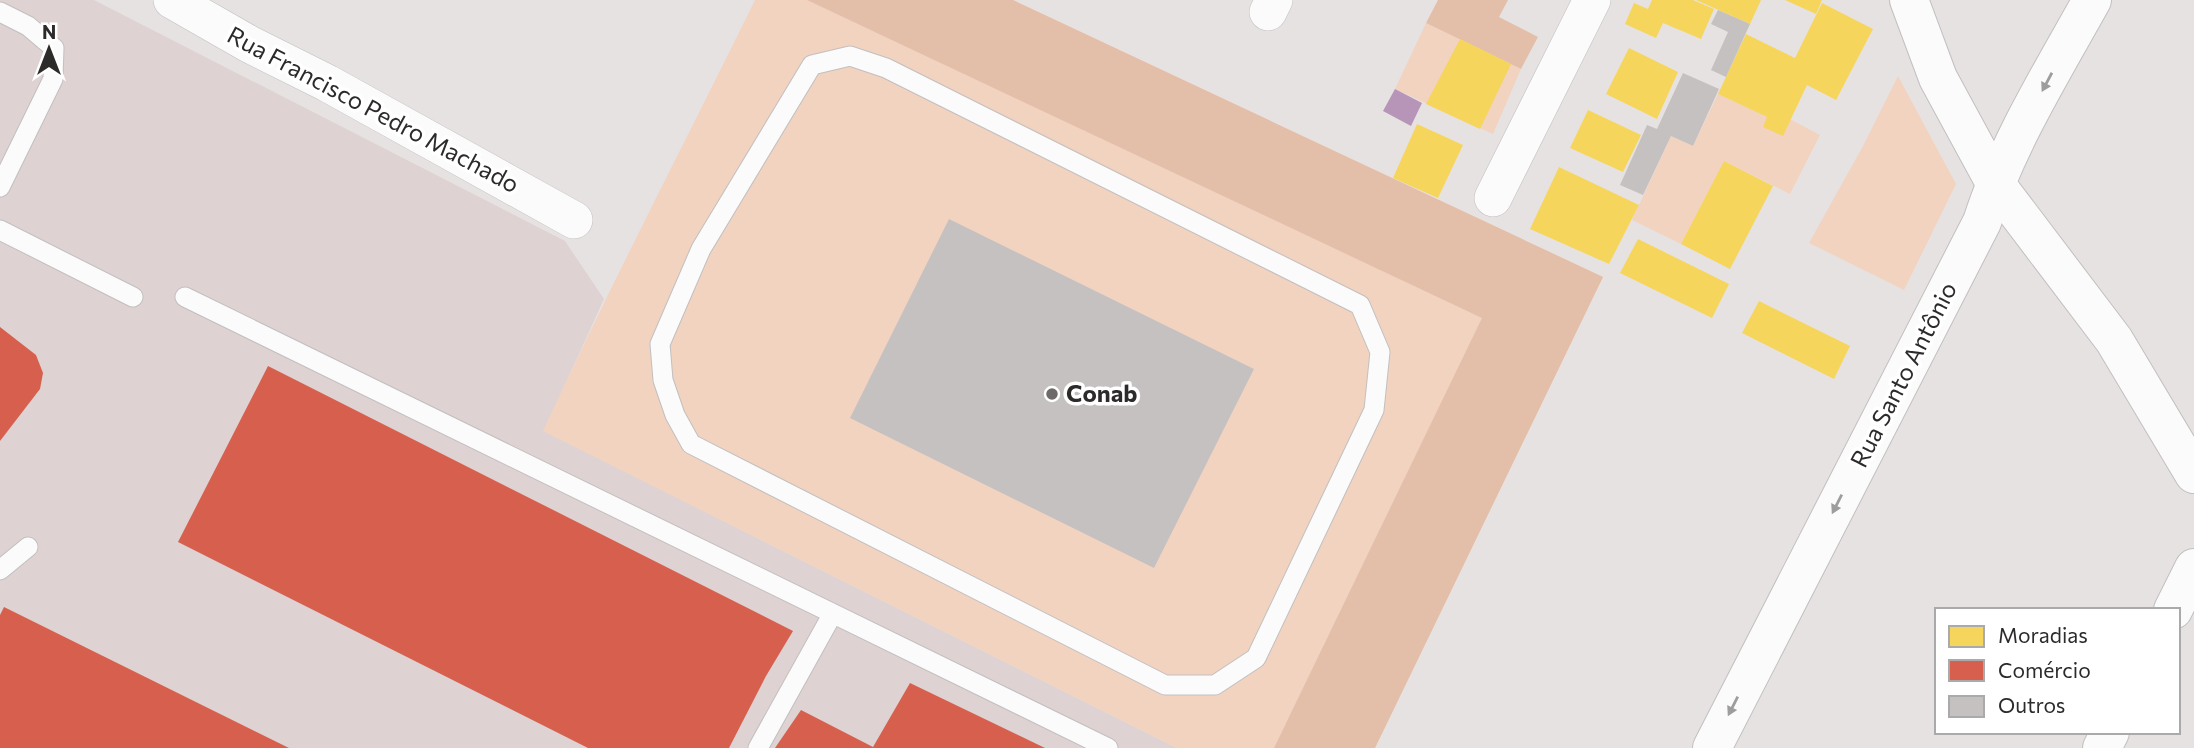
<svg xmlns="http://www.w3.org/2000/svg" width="2194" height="748" font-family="Commissioner,sans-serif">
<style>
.built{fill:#ded2d3}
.green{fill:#f1d3c0}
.forest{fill:#e3bfa9}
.water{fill:#b695b8}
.homes{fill:#f6d55c}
.shops{fill:#d6604d}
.building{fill:#c5c1c1}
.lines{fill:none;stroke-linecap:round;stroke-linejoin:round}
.lane-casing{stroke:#c2bfbf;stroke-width:21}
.street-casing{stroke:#c2bfbf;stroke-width:38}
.secondary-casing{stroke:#c2bfbf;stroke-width:40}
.lane{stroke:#fbfbfb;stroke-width:19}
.street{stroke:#fbfbfb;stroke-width:37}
.secondary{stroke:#fbfbfb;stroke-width:38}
.oneway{fill:#9e9d9d}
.poi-dot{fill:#6e6a6a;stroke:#fff;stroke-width:2.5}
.labels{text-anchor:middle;stroke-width:7;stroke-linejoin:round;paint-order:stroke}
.street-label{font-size:24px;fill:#2d2a2a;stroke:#fff}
.poi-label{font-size:24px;font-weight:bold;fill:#2d2a2a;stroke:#fff;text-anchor:start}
</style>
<rect width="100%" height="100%" fill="#e7e2e2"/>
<path class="built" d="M0,0H94L565,241L604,299L544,431L1177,748H0Z"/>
<g class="green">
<path d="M755,0H1013L1603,277L1375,748H1177L543,431C610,286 684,144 755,0Z"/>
<path d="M1426,23L1521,69L1493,134L1395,89Z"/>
<path d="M1898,76L1956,184L1904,290L1809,243L1863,146Z"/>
<path d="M1718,94L1767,117L1771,109L1820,135L1790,194L1724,161L1681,244L1632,220L1671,136L1693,146Z"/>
</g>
<g class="forest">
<path d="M807,0H1013L1603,277L1375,748H1274L1482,318Z"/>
<path d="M1438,0H1508L1499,17L1538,37L1521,69L1426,23Z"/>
</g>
<path class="water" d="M1395,89L1422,103L1411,126L1383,111Z"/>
<g class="homes">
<path d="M1652,0H1693L1714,9L1701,39L1663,23L1656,38L1625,24L1634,3L1648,9Z"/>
<path d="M1696,0H1761L1750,24Z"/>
<path d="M1785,0H1822L1816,14Z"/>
<path d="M1822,3L1873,29L1836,100L1807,85L1783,136L1763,127L1767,117L1718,94L1746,34L1795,58Z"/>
<path d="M1460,39L1511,64L1480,129L1426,104Z"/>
<path d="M1629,48L1678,72L1657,119L1606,94Z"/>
<path d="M1588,110L1641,135L1623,172L1570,148Z"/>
<path d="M1417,124L1463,145L1438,198L1393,178Z"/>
<path d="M1724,161L1773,186L1730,269L1681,244Z"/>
<path d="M1559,167L1639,205L1609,264L1530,229Z"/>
<path d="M1638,239L1729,284L1712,318L1620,273Z"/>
<path d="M1759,301L1850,346L1834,379L1742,333Z"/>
</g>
<g class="shops">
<path d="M0,327L36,355L43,373L40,389L0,441Z"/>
<path d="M268,366L793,631L766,676L729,748H588L178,542Z"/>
<path d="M4,607L289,748H0V615Z"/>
<path d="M910,683L1045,748H775L801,710L873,747Z"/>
</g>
<g class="building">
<path d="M1718,10L1750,24L1726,77L1711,70L1728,32L1711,24Z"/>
<path d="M1683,73L1719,89L1693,146L1671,136L1643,195L1620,185L1647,125L1657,129Z"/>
<path d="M949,219L1254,369L1154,568L850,418Z"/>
</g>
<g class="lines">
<g class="lane-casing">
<g id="lane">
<path d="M0,12L28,26L54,48L53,79L0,187"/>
<path d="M850,56L886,68L1360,305L1380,352L1374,410L1256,658L1215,685H1165L691,444L675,415L663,380L660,344L701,249L812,65Z"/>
<path d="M0,230L133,297"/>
<path d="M185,297L1108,748"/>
<path d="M0,570L28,547"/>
<path d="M758,748L832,615"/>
</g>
</g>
<g class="street-casing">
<g id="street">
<path d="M172,0L249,44L327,83L574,220"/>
<path d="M1268,12L1274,0"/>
<path d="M1493,198L1592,0"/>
</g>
</g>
<g class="secondary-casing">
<g id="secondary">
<path d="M1909,0L1938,78L1995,183L2114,340L2194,474"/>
<path d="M2173,610L2194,568"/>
<path d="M1712,748L1982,222C2007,144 2052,72 2092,0"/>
<path d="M2102,748L2110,732"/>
</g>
</g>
<use href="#lane" class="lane"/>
<use href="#street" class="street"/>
<use href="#secondary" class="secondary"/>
</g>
<defs><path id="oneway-solid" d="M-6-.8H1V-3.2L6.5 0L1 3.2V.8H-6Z" transform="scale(1.75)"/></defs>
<g class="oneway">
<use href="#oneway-solid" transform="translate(2047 82) rotate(118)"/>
<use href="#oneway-solid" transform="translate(1837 504) rotate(117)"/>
<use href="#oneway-solid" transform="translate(1733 706) rotate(117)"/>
</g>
<circle class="poi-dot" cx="1052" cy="394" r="7"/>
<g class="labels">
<g class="street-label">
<text transform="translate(373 110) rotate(28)" y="8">Rua Francisco Pedro Machado</text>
<text transform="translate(1904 375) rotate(-63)" y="8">Rua Santo Antônio</text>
</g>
<g class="poi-label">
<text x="1066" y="402">Conab</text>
</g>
</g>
<rect x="1935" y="608" width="245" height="126" fill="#ffffff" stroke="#abaaaa" stroke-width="2"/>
<rect x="1949" y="626" width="35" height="21" fill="#f6d55c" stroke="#abaaaa" stroke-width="2"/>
<text x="1998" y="643" font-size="21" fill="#2d2a2a">Moradias</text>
<rect x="1949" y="660" width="35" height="21" fill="#d6604d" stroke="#abaaaa" stroke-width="2"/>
<text x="1998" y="678" font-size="21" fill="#2d2a2a">Comércio</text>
<rect x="1949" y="696" width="35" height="21" fill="#c5c1c1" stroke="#abaaaa" stroke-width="2"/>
<text x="1998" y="713" font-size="21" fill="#2d2a2a">Outros</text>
<g transform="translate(49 49)" stroke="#ffffff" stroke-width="5" paint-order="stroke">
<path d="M0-5L12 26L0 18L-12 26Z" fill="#2d2a2a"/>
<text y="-10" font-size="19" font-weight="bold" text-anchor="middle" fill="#2d2a2a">N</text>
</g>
</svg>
